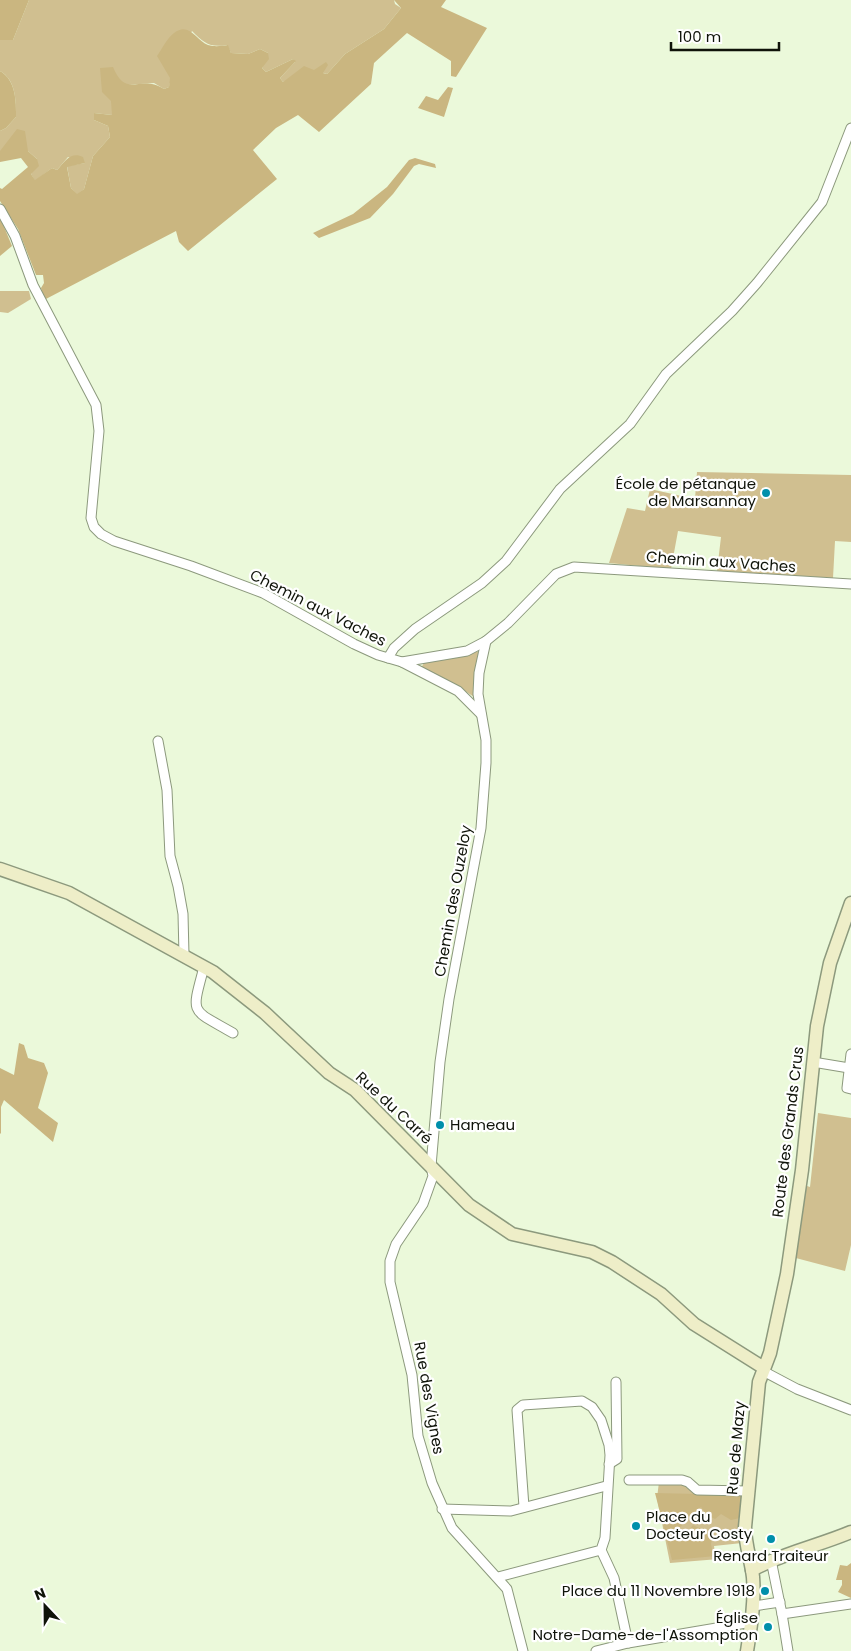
<svg xmlns="http://www.w3.org/2000/svg" width="851" height="1651" font-family="Poppins,sans-serif">
<style>
.green{fill:#d0bf90}
.forest{fill:#cab680}
.lines{fill:none;stroke-linecap:round;stroke-linejoin:round}
.street-casing{stroke:#8c997d;stroke-width:11}
.secondary-casing{stroke:#8c997d;stroke-width:15}
.street{stroke:#fff;stroke-width:9}
.secondary{stroke:#eeeec8;stroke-width:12}
.poi-dot{fill:#008fab;stroke:#fff;stroke-width:2}
.labels{text-anchor:middle;stroke-width:4.5;stroke-linejoin:round;paint-order:stroke}
.poi-label{font-size:15px;fill:#0f1309;stroke:#fff;text-anchor:end}
.street-label{font-size:15px;fill:#0f1309;stroke:#fff}
</style>
<rect width="100%" height="100%" fill="#ebf9da"/>
<g class="green">
<path d="M29,0H394L395,4L401,8L384,29L345,54L327,74L314,70L283,82L280,78L295,62L293,59L266,72L262,68L268,53L260,49L248,54L231,53L227,45C210,48 204,43 192,31L171,78L169,87L164,89L154,83L126,85L118,80L112,101V115L94,113V120L108,126L110,137L93,156L84,189L77,195L71,188L67,166L85,163L68,157L57,170L52,168L35,181L31,174L37,159L28,151H0V131L6,128L16,117C16,100 16,80 0,71V40H13Z"/>
<path d="M0,291H29L31,299L8,313L0,312Z"/>
<path d="M697,472L851,475V542L835,541L833,578L717,571L721,537L678,531L671,569L609,563L627,508L645,511L650,489L695,499Z"/>
<path d="M476,651L479,652L474,697L455,684L421,668L424,663Z"/>
<path d="M818,1113L851,1118V1245L845,1271L792,1257L804,1185L810,1187Z"/>
<path d="M659,1482L685,1483L697,1492H743L742,1543L714,1546L715,1553H721L722,1557L719,1559L670,1563L657,1498Z"/>
</g>
<g class="forest">
<path d="M0,0H29L13,40H0Z"/>
<path d="M394,0H446L441,7L487,28L456,77L451,76V61L407,33L374,63L371,84L319,132L298,115L276,128L253,150L277,179L188,251L179,242L176,231L44,300L41,288L44,283L43,275H36L18,229L0,201V188L2,189L28,167L21,158L0,162V151L17,129L25,131L28,151L37,159L39,166L31,174L35,180L52,168L57,170C65,161 71,151 83,157L85,163L67,167L71,188L77,194L84,189L93,156L110,137L108,126L94,120V113L112,115L111,101L102,92L100,68L113,67C127,100 139,73 164,89L169,87L170,78L157,56C162,49 167,38 174,33C189,21 197,41 208,45C215,47 221,46 228,45L231,53L248,54L260,49L268,53L269,59L262,68L266,72L293,59L296,61L280,78L283,82L304,66L314,70L326,62L328,65L323,73L327,74L345,54L384,29L401,8Z"/>
<path d="M0,71C16,80 16,101 16,117L6,128L0,131Z"/>
<path d="M448,87L453,88L444,117L418,108L426,96L438,100Z"/>
<path d="M415,158L435,164L436,168L419,164L414,166L393,194L370,218L319,238L313,233L353,214L387,187L409,160Z"/>
<path d="M0,217L12,246L0,256Z"/>
<path d="M19,1043L24,1045L28,1058L44,1063L48,1073L38,1108L58,1123L53,1142L4,1100L1,1107V1134L0,1133V1068L14,1075Z"/>
<path d="M655,1493L741,1495L740,1518L731,1520L721,1514L715,1519L707,1515L701,1507L678,1529L687,1533L693,1525L713,1535L711,1544L713,1554L716,1556L672,1560Z"/>
<path d="M851,1563V1598L838,1592L842,1585V1580H836L840,1565L847,1566Z"/>
</g>
<g class="lines">
<g class="street-casing">
<g id="street">
<path d="M0,209L15,236L33,285L96,405L99,431L91,518L94,527L101,534L114,541L191,566L263,593L354,644L378,655L402,662L467,651L486,641L508,623L556,574L574,567L851,584"/>
<path d="M486,641L479,673L478,694L486,740V763L481,828L449,999L440,1062L431,1166L433,1176L423,1204L396,1244L390,1261V1282L412,1375L418,1436L432,1483L452,1528L507,1589L523,1651"/>
<path d="M388,658L394,648L415,629L482,583L506,561L560,489L630,424L666,374L732,311L757,283L822,202L851,128"/>
<path d="M402,662L458,691L481,714"/>
<path d="M158,741L167,790L170,856L178,886L183,914L184,955"/>
<path d="M204,967C191,1016 190,1008 233,1033"/>
<path d="M851,1054L847,1088L851,1089"/>
<path d="M813,1062L849,1068"/>
<path d="M763,1371L797,1389L851,1410"/>
<path d="M609,1464L617,1459L616,1382"/>
<path d="M629,1480H682L688,1482L697,1490L748,1491"/>
<path d="M442,1509L511,1511L606,1486"/>
<path d="M601,1550L614,1578L628,1643"/>
<path d="M771,1560L782,1614L851,1604"/>
<path d="M498,1577L601,1550L605,1538L610,1455L609,1445L601,1420L592,1407L582,1401L523,1405L517,1410L524,1507"/>
<path d="M754,1606L780,1602"/>
<path d="M782,1614L788,1651"/>
<path d="M596,1651L628,1643L752,1622"/>
</g>
</g>
<g class="secondary-casing">
<g id="secondary">
<path d="M0,869L69,893L213,972L265,1013L329,1073L355,1090L469,1205L512,1234L592,1252L612,1262L661,1294L694,1324L764,1368"/>
<path d="M752,1570C783,1553 818,1546 851,1532"/>
<path d="M747,1651C751,1626 755,1602 753,1577C751,1560 745,1545 745,1527L759,1382L770,1353L787,1274L802,1170L817,1026L830,963L851,903"/>
</g>
</g>
<use href="#street" class="street"/>
<use href="#secondary" class="secondary"/>
</g>
<g class="poi-dot">
<circle cx="766" cy="493" r="5"/>
<circle cx="440" cy="1125" r="5"/>
<circle cx="636" cy="1526" r="5"/>
<circle cx="771" cy="1539" r="5"/>
<circle cx="765" cy="1591" r="5"/>
<circle cx="768" cy="1627" r="5"/>
</g>
<g class="labels">
<g class="poi-label">
<text x="756" y="489">École de pétanque<tspan x="756" dy="17">de Marsannay</tspan></text>
<text x="450" y="1130" text-anchor="start">Hameau</text>
<text x="646" y="1522" text-anchor="start">Place du<tspan x="646" dy="17">Docteur Costy</tspan></text>
<text x="771" y="1561" text-anchor="middle">Renard Traiteur</text>
<text x="755" y="1596">Place du 11 Novembre 1918</text>
<text x="758" y="1623">Église<tspan x="758" dy="17">Notre-Dame-de-l'Assomption</tspan></text>
</g>
<g class="street-label">
<text transform="translate(721 562) rotate(4)" y="5">Chemin aux Vaches</text>
<text transform="translate(318 608) rotate(27)" y="5">Chemin aux Vaches</text>
<text transform="translate(453 901) rotate(-80)" y="5">Chemin des Ouzeloy</text>
<text transform="translate(394 1108) rotate(43)" y="5">Rue du Carré</text>
<text transform="translate(788 1132) rotate(-83)" y="5">Route des Grands Crus</text>
<text transform="translate(429 1398) rotate(80)" y="5">Rue des Vignes</text>
<text transform="translate(736 1448) rotate(-85)" y="5">Rue de Mazy</text>
</g>
</g>
<g transform="translate(45 1606) rotate(338)" stroke="#ffffff" stroke-width="4" paint-order="stroke">
<path d="M0-4L9 19L0 12L-9 19Z" fill="#0f1309"/>
<text y="-8" font-size="14" font-weight="bold" text-anchor="middle" fill="#0f1309">N</text>
</g>
<path d="M671 42v8h108v-8" fill="none" stroke="#0f1309" stroke-width="2.5"/>
<text x="678" y="42" font-size="15" fill="#0f1309" stroke="#ffffff" stroke-width="4" paint-order="stroke">100 m</text>
</svg>
